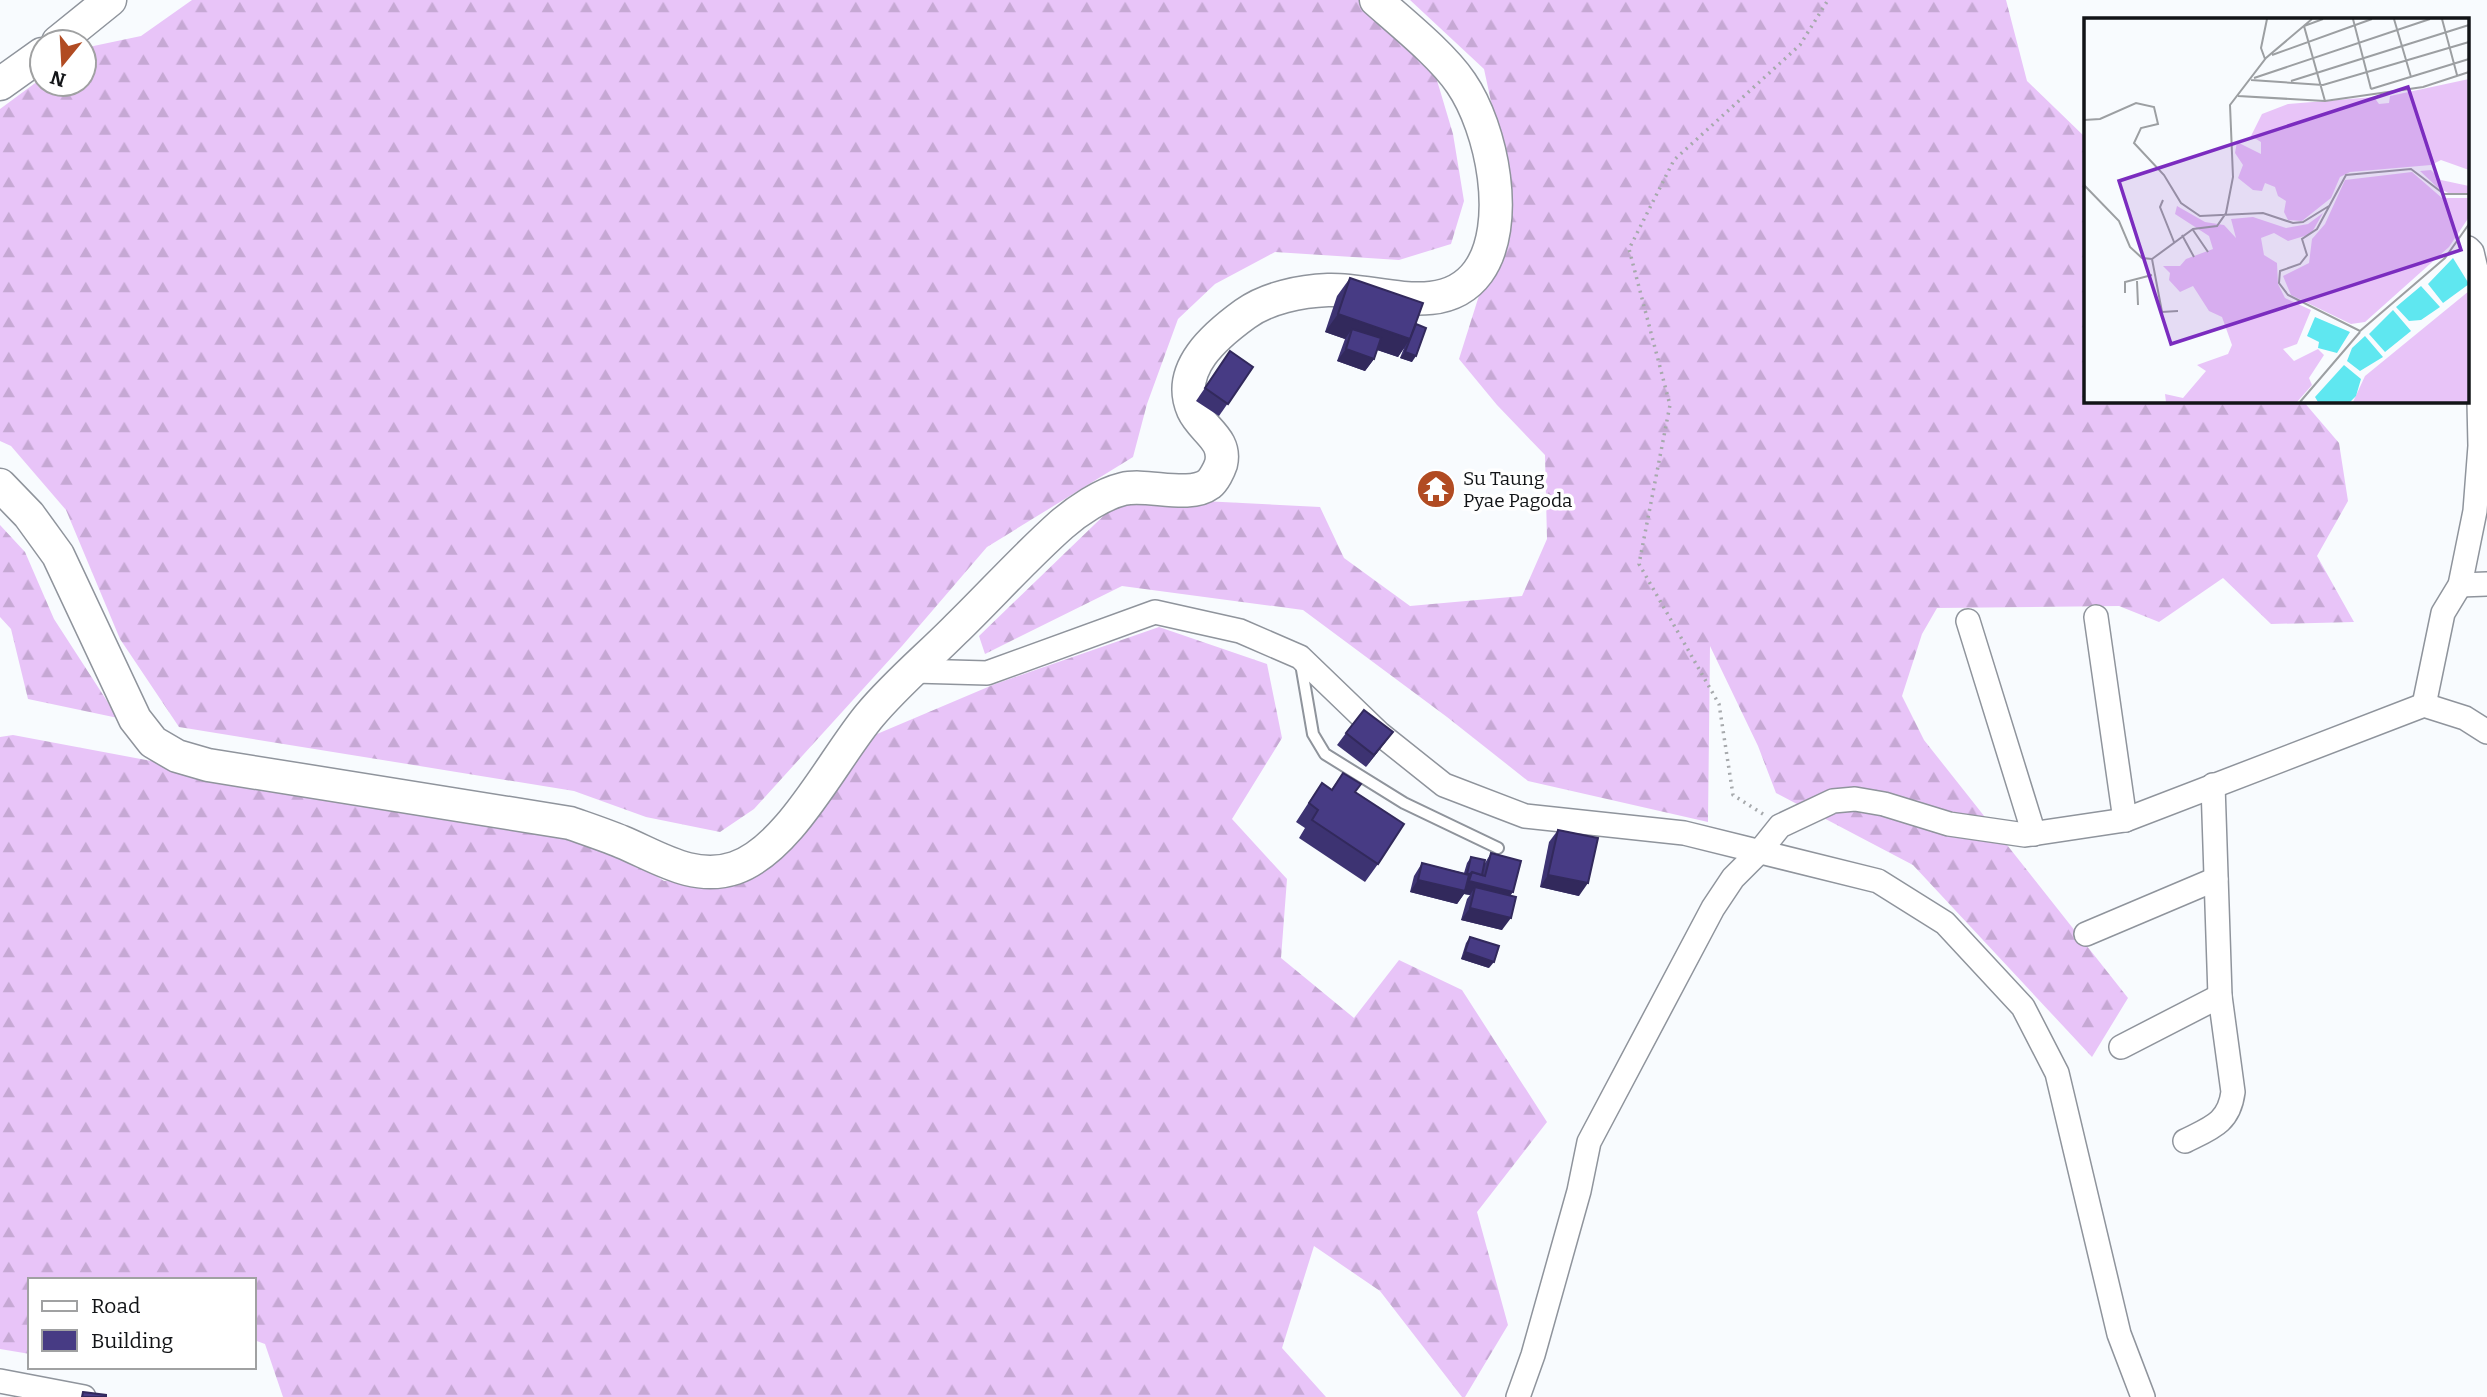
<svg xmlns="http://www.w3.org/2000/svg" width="2487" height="1397" font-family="Bitter,serif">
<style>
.forest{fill:url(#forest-firs)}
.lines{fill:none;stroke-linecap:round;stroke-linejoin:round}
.service-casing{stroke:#8f949c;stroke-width:14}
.minor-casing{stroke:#8f949c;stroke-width:26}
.secondary-casing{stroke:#8f949c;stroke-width:35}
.path{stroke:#a6a9ac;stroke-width:3.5;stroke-dasharray:2 5;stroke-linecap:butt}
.service{stroke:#fff;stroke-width:10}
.minor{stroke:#fff;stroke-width:23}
.secondary{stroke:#fff;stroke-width:32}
.wall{fill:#3d3372}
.shaded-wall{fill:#32295c}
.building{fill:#473b84;stroke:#32295c;stroke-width:2}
.labels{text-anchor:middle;stroke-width:7;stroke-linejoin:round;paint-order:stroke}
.poi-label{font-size:19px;fill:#121417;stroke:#fff;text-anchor:start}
.inset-road{fill:none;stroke:#9c9fa2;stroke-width:2}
.view{fill:#7b2cbf;fill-opacity:0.15;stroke:#7b2cbf;stroke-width:3.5}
.inset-edge{fill:none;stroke:#121417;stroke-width:3.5}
</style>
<defs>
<pattern id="forest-firs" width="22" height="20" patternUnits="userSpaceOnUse" patternTransform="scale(1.75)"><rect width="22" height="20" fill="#e8c4f8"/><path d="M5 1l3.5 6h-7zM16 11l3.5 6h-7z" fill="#c6a8d4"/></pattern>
</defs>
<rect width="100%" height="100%" fill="#f8fbfe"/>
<g class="forest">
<path d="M192,0H1362L1436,77L1453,134L1464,201L1451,244L1399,260L1275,252L1215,284L1178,319L1147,404L1133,457L987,547L902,646L754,809L720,832L646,817L574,791L179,727L120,639L66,510L11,446L0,441V109L42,78V84H84V48L141,36Z"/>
<path d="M1410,0H2006L2027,81L2086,138V401H2303L2339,443L2348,501L2317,556L2354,622L2271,624L2223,578L2159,622L2119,606L1937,608L1922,634L1902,696L1924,740L2128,998L2092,1057L1913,865L1776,793L1758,746L1710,646L1708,822L1528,781L1447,717L1303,610L1122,586L985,654L979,636L1123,497L1320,507L1344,558L1410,606L1522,596L1547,539L1545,455L1497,405L1459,359L1511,194L1484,69Z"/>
<path d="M0,525L25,552L54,619L118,718L28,699L11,629L0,617Z"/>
<path d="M1159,627L1267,664L1282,738L1232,819L1287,879L1281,958L1354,1018L1399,960L1462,990L1547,1122L1477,1212L1508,1325L1465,1397H1462L1380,1291L1314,1246L1282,1348L1326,1397H283L265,1344L254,1340V1280H30V1354L0,1349V737L13,735L162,763L597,839L664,881L756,875L877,734L995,684Z"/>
</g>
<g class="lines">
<g class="service-casing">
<path id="service" d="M1301,664L1313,734L1325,754L1404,803L1498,848"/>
</g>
<g class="minor-casing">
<g id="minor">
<path d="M2460,585L2487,584"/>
<path d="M2096,617L2125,820"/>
<path d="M1968,621L2034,834"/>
<path d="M914,671L987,673L1155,612L1240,631L1300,657L1380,734L1444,785L1525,816L1684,833L1878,881L1945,923L2023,1007L2057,1073L2119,1334L2143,1397"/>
<path d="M2424,705L2443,613L2460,585L2475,511L2480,446L2476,269L2472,252L2468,248"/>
<path d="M2086,934L2216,879"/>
<path d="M2121,1047L2220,996"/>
<path d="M2185,1141C2211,1128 2229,1123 2233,1092L2220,996L2213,785"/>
<path d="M0,1381L84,1397"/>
<path d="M1518,1397L1533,1355L1579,1191L1589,1142L1713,908L1733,878L1760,851L1780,826L1833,801L1855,799L1884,804L1949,824L2025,835L2125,820L2424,705L2465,718L2487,732"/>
</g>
</g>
<g class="secondary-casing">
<g id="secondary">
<path d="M58,42L110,0"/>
<path d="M0,84L42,54"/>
<path d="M0,485L29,515L58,555L135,719L153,742L177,756L208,765L570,823C587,829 605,835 622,842C658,857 694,882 735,868C790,849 833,759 870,715C895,685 926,659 954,631C990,596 1024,558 1061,525C1077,511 1102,494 1123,489C1147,483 1189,499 1209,484C1214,480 1219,470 1221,464C1227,439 1202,430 1193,410C1175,369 1216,335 1245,314C1267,298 1301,291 1328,290C1376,288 1443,320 1478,272C1512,225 1492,128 1461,83C1442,55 1402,23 1376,0"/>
</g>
</g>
<path class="path" d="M1763,814L1733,795L1719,704L1639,564L1670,405L1629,249L1674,160L1800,45L1828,0"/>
<use href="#service" class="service"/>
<use href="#minor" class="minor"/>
<use href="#secondary" class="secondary"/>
</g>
<g class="wall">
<path d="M1350,278L1416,324L1412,362L1400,358L1404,348L1398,357L1377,350L1374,359L1365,371L1337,361L1345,339L1325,332L1337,296Z"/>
<path d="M1230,351L1253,367L1219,416L1196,401Z"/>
<path d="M1393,732L1366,767L1337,745L1346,733Z"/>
<path d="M1343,773L1355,792L1378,864L1365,882L1299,838L1305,828L1296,822L1309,802L1322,783L1331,790Z"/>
<path d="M1558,830L1579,896L1540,887L1549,842Z"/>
<path d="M1491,853L1510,896L1502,930L1461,920L1467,899L1470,895L1464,894L1457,904L1410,892L1414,876L1422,863L1464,873L1467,863L1471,857L1485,863Z"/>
<path d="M1470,937L1489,968L1461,959L1466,943Z"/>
</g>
<g class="shaded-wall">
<path d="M1338,314L1410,339L1398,357L1348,340L1352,329L1345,339L1325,332Z"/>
<path d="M1346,349L1374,359L1365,371L1337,361Z"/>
<path d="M1405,352L1416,356L1412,362L1400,358Z"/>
<path d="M1393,732L1384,744L1366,767L1374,755Z"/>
<path d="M1548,875L1588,883L1579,896L1540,887Z"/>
<path d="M1418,880L1462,891L1469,881L1513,892L1504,904L1475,887L1470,895L1464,894L1457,904L1410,892Z"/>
<path d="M1470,908L1511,918L1502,930L1461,920Z"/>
<path d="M1465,952L1494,962L1489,968L1461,959Z"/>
</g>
<g class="building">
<path d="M1350,278L1423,303L1410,339L1338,314Z"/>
<path d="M1416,324L1426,328L1416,356L1405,352Z"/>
<path d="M1352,329L1381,338L1374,359L1346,349Z"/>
<path d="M1230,351L1253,367L1228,404L1205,388Z"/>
<path d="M1364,710L1393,732L1374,755L1346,733Z"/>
<path d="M1343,773L1361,784L1355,792L1404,824L1378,864L1312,820L1318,810L1309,803L1322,783L1332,790Z"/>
<path d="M1558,830L1598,838L1588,883L1548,875Z"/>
<path d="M1491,853L1521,861L1513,892L1469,881L1472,872L1485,876Z"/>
<path d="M1471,857L1485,860L1482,875L1472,872L1470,874H1467Z"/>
<path d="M1422,863L1469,875L1465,891L1418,880Z"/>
<path d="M1475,887L1516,897L1511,918L1470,908Z"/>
<path d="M1470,937L1499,946L1494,962L1465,952Z"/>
<path d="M83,1392L106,1395V1397H82Z"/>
</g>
<defs>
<g id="temple-disc" transform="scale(2.0125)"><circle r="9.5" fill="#b14b22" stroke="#fff"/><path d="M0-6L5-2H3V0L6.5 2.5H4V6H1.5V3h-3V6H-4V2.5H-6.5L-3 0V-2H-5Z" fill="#fff"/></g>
</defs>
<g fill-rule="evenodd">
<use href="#temple-disc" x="1436" y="489"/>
</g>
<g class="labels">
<g class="poi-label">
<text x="1463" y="485">Su Taung<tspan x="1463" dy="22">Pyae Pagoda</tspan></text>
</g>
</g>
<g transform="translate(2084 18)">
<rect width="385" height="385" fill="#f8fbfe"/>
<path d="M385,61V152L357,142L347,147L266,154L256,159L247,180L218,203L204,202L200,194L202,183L194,178L191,169L181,165L178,173L169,172L154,160L159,147L151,135L153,124L177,136V124L167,118L178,96L204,86L290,79L295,86L305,85L306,78ZM347,152L357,162L385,168V175L366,176L353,169L336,153ZM328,154L358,180H385V199L365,229L281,304L267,306L207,277L199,258L225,245L228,221L241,206L261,162ZM93,188L121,204L140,207L152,220L147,201L169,199L202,210L224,206L239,195L227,216L204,223L190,215L177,220L180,237L193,245L194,266L201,280L227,292L213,326L199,331L210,343L234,331L240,337L225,360L228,367L213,384H82L81,376L99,380L122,353L113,347L144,336L148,327L138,299L125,293L109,268L96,274L85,262L86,255L79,248H96L102,241L129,231L125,218L91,196ZM385,273V384H269L281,358Z" fill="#e8c4f8"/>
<path d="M369,240L385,266L359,285L344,266ZM337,268L356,289L337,302L325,303L312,289ZM309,292L327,313L301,334L285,316ZM231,299L266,314L253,335L234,330L235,324L223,318ZM281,318L299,339L276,353L263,343L268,330ZM260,347L277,361L272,378L266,384H234L231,379Z" fill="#5fe7f0"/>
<path class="inset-road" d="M239,1L220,8L241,83M269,1L287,71M310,1L327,59M358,1L373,57M188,37L288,1M181,41L177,30L183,1M170,60L346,1M167,62L239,67L385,24M207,63L385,7M287,71L385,41M154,78L241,83L339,69L385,54M0,102L16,101L52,85L70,89L74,106L57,110L50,125L80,157L97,185L116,198L179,195L209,205L219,204L245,188M0,167L35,203L46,229L58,240L68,241L109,211L133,208L142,195L149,159L146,87L182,40L228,1M385,176H360L327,151L262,157L233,211L218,221L223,237L216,246L196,253L195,265L204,277L276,313L361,240L385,206M79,182L76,189L90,224M109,212L124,234M98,217L110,239M68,241L78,294L94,293M53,263L54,287M41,275V264L68,257M216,384L276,314"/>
<path class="view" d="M324,69L377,232L87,326L35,163Z"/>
<rect width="385" height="385" class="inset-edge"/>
</g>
<rect x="28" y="1278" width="228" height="91" fill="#ffffff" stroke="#a0a1a2" stroke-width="2"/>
<rect x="42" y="1301" width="35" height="10" fill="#ffffff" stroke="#a0a1a2" stroke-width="2"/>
<text x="91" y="1313" font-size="21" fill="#121417">Road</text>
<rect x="42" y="1330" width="35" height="21" fill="#473b84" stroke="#a0a1a2" stroke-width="2"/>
<text x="91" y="1348" font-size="21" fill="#121417">Building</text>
<g transform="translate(63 63) rotate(198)"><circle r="33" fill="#ffffff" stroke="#a0a1a2" stroke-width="2"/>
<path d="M0-5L12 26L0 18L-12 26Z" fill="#b14b22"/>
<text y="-10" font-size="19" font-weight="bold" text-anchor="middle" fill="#121417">N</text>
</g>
</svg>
